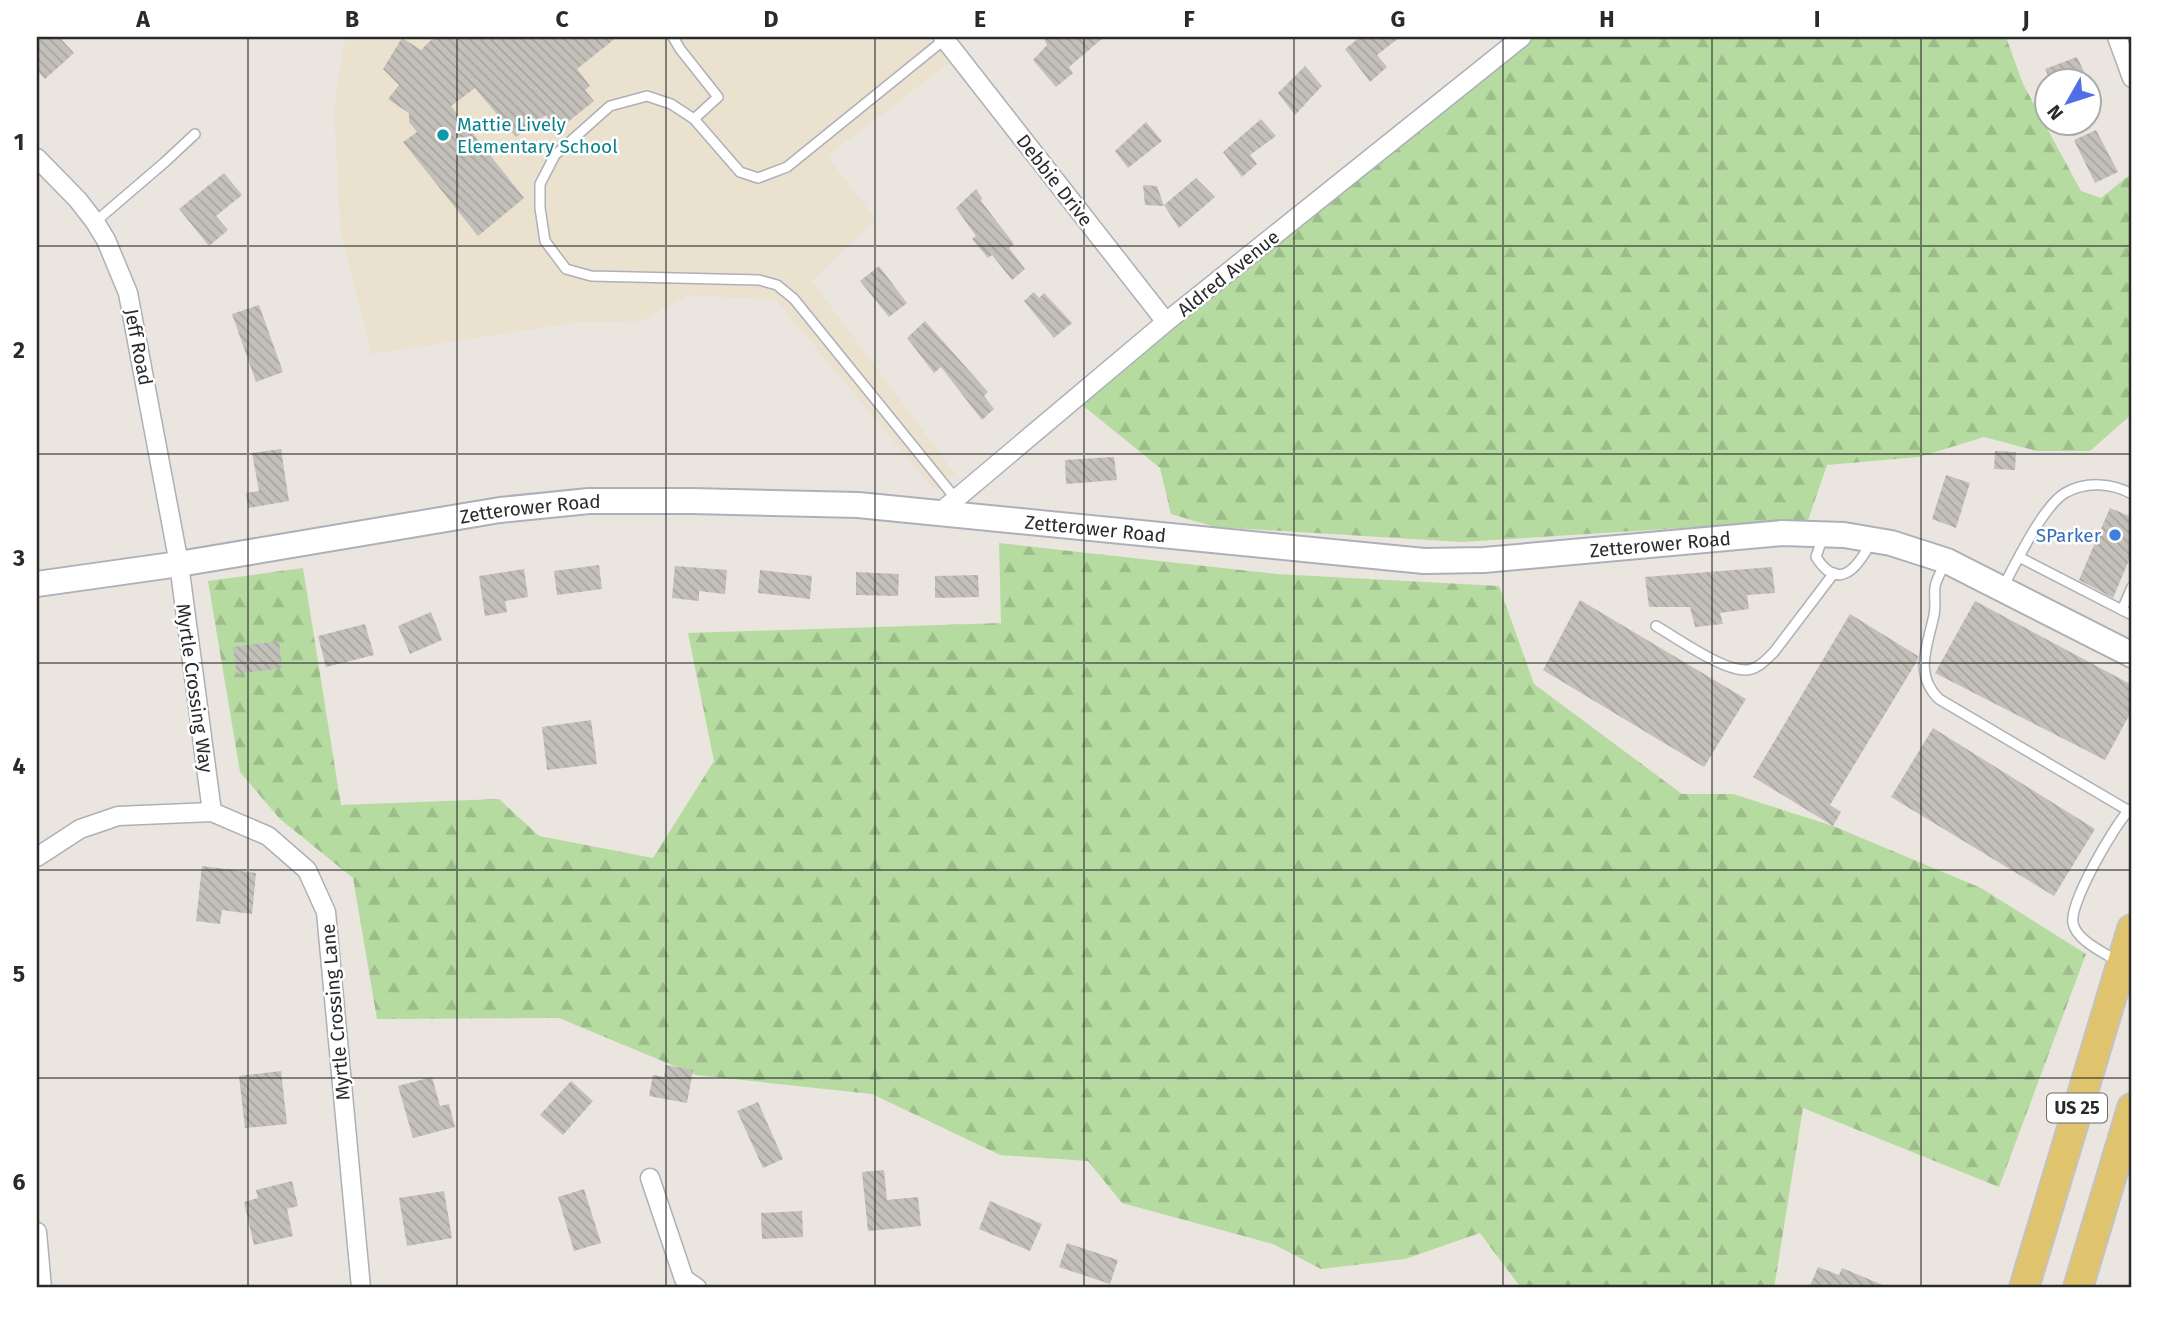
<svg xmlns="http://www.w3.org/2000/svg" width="2169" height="1325" font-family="'Fira Sans',sans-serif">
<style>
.education{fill:#eae1cf}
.forest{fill:url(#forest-firs)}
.building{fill:url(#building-back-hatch)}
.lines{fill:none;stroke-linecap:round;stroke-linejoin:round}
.lane-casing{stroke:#aeb0b9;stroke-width:12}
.street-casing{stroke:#aeb0b9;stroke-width:21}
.secondary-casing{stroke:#aeb0b9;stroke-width:28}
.primary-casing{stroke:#c3c3c3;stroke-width:32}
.lane{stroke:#fff;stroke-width:9}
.street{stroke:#fff;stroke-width:18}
.secondary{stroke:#fff;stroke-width:24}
.primary{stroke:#e0c46d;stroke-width:28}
.grid{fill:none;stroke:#2a2a2a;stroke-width:2;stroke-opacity:0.55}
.culture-dot{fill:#0f9aa8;stroke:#fff;stroke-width:2.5}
.shop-dot{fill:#3f7fe0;stroke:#fff;stroke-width:2.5}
.labels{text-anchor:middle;stroke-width:5;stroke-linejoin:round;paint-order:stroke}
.shield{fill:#fff;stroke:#6a6a6a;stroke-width:2}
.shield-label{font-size:18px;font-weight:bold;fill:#2a2a2a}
.culture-label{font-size:19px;fill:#0d838f;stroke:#fff;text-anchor:start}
.street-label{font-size:19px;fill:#2a2a2a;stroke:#fff}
.shop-label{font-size:19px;fill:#366cbe;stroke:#fff;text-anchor:end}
.neatline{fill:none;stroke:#2a2a2a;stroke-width:2.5}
.grid-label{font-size:23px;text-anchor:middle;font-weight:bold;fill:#2a2a2a}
</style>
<defs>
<pattern id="forest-firs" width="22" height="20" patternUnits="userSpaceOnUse" patternTransform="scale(1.75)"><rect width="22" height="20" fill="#b5dba0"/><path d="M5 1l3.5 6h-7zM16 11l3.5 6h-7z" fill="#9cbc8a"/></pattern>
<pattern id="building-back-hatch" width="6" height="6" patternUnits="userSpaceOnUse" patternTransform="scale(1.75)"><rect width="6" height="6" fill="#c3bfb9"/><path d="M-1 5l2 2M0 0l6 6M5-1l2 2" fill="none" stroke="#a8a49f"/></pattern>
</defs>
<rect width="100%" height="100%" fill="#eae5de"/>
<path class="education" d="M349,37H943L958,56L827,156L876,219L812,281L955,474L935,491L776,300L688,295L641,321L580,322L372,354L341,235L334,109L344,44Z"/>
<g class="forest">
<path d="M1532,37H2006L2023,84L2081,191L2101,198L2132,173V414L2090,451H2037L1984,437L1919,457L1827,465L1808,520L1462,542L1215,527L1171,514L1160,468L1081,404Z"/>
<path d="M999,543L1277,574L1499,586L1534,684L1682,794H1733L1833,826L1981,888L2086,954L1999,1187L1803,1108L1774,1288H1521L1480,1233L1405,1259L1321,1269L1273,1244L1122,1203L1088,1161L1000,1155L872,1094L696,1075L559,1018L377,1019L353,878L280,819L240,772L208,581L303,568L341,805L499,799L539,836L653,858L714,761L688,633L1001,623Z"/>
</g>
<g class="building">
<path d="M37,37H59L74,53L45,79L37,70Z"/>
<path d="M434,37H617L577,69L590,86L585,90L594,101L564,125L557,116L551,122L546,115L516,137L475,88L451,106L524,198L478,236L403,142L417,132L409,122V113L388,99L399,85L383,69L402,38L421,50Z"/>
<path d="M1043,37H1104L1069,67L1073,73L1056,87L1033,60L1047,45Z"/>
<path d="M1360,37H1400L1377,55L1387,67L1370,82L1345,49Z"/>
<path d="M2077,57L2088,80H2050L2045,69Z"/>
<path d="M1305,66L1322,86L1295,115L1278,93Z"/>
<path d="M1261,119L1276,136L1250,155L1257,164L1242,177L1223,152Z"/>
<path d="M1146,122L1162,141L1128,168L1115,151Z"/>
<path d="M2096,130L2118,172L2095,183L2074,140Z"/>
<path d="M224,173L242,195L216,216L228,230L209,246L179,209Z"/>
<path d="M1196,178L1215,197L1179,228L1164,205Z"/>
<path d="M1143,185L1157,186L1164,206L1145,205Z"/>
<path d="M976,189L982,198L981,201L1014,244L1009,248L1025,269L1012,280L992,255L988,258L972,239L976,236L956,208Z"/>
<path d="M879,266L907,303L889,317L860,281Z"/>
<path d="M1034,292L1039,298L1044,293L1072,323L1054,338L1024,301Z"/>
<path d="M259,305L283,372L256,382L232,314Z"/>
<path d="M925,321L988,392L984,396L994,409L982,420L941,367L934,373L907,338Z"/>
<path d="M281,449L289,501L248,508L246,493L259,491L252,453Z"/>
<path d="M1995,451L2016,452L2015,470L1994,469Z"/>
<path d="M1114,457L1117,480L1066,484L1065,460Z"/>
<path d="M1946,475L1970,483L1956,528L1932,519Z"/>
<path d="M2110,508L2132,517V553L2113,598L2079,580Z"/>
<path d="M599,565L602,589L557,595L554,571Z"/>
<path d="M675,566L727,570L725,594L699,591V601L672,598Z"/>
<path d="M1772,567L1775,593L1747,595L1749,609L1720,613L1723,624L1695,627L1690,607H1649L1645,577Z"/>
<path d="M524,569L528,597L505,601L507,612L485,616L479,576Z"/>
<path d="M760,570L812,576L810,599L758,593Z"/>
<path d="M856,572L899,574L898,596L856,595Z"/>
<path d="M978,575L979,597L935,598V576Z"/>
<path d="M1580,600L1746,699L1704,767L1543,670Z"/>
<path d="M1975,601L2132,685V710L2105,760L1935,673Z"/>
<path d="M431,612L442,640L410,654L398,626Z"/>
<path d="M1850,614L1918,656L1917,661L1830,805L1841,812L1833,826L1753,777Z"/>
<path d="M365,624L374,655L326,667L318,636Z"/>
<path d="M279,641L282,668L237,674L233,647Z"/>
<path d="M591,720L597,764L547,770L542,727Z"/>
<path d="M1933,728L2095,829L2054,896L1891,797Z"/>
<path d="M202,866L256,873L252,914L222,910L220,924L196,921Z"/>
<path d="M666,1065L693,1070L687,1103L649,1096L653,1075L664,1077Z"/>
<path d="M281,1071L287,1124L245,1128L239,1076Z"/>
<path d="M432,1077L440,1106L449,1104L455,1127L413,1138L398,1086Z"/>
<path d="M571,1081L593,1101L563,1135L540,1115Z"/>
<path d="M758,1102L783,1159L763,1168L737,1111Z"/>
<path d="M884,1170L887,1200L918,1197L921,1226L868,1231L862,1172Z"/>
<path d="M292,1181L298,1206L287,1209L293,1236L254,1245L244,1202L258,1198L256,1190Z"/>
<path d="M584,1189L601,1243L574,1251L558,1197Z"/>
<path d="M444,1191L452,1238L407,1246L399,1198Z"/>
<path d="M990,1201L1042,1224L1030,1251L979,1229Z"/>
<path d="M802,1211L803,1237L762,1239L761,1213Z"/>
<path d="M1067,1243L1118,1260L1110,1284L1059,1267Z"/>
<path d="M1818,1267L1839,1275L1842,1268L1890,1288H1809Z"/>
</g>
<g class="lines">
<g class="lane-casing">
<g id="lane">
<path d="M673,37L680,49L718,97L694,119"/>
<path d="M945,39L787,167L758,178L740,172L694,119L671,104L647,96L610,106L555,155L540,184V208L545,241L566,269L591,276L759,280L777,285L794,299L956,499"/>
<path d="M95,222L165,162L195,134"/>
<path d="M1823,536L1816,557C1839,593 1858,567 1871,542"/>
<path d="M2019,557L2122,610"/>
<path d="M1946,562C1942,570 1936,579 1935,587C1934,596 1936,606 1934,615C1928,645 1913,674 1939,699L2129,811"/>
<path d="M2003,587C2016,563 2043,506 2065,493C2086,481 2112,483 2132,494"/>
<path d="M2132,587L2122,610L2132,615"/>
<path d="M1656,626C1677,638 1723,671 1746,670C1757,670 1767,659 1774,652L1834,573"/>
<path d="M2117,961C2103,952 2076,940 2073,923C2069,903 2115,824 2130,809"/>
</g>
</g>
<g class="street-casing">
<g id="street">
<path d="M943,37L1166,322"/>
<path d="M2117,37L2132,78"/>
<path d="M37,158L78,200L95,222L106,240L128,293L179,564L212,812"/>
<path d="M938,514L1166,322L1522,37"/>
<path d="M37,857L80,829L118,816L212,812L268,836L307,870L326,912L361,1288"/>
<path d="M650,1178L684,1279L697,1288"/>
<path d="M37,1232L42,1288"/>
</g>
</g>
<g class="secondary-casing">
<g id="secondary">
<path id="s1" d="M37,584L179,564L500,510L589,501H692L858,505L1424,561L1484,560L1782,533L1844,535L1891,543L1947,561L2132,655"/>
</g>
</g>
<g class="primary-casing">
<g id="primary">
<path d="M2024,1288L2132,929"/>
<path d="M2078,1288L2132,1108"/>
</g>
</g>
<use href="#lane" class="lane"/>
<use href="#street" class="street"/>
<use href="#secondary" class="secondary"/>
<use href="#primary" class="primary"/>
</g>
<path class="grid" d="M248,37V1288M457,37V1288M666,37V1288M875,37V1288M1084,37V1288M1294,37V1288M1503,37V1288M1712,37V1288M1921,37V1288M37,246H2132M37,454H2132M37,663H2132M37,870H2132M37,1078H2132"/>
<circle class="culture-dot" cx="443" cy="135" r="7"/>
<circle class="shop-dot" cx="2115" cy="535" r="7"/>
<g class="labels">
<rect class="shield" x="2047" y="1093.5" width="60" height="29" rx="5"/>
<g class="shield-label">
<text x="2077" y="1114">US 25</text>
</g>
<g class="culture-label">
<text x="457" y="131">Mattie Lively<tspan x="457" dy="22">Elementary School</tspan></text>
</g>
<g class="street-label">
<text transform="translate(1055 180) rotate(52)" y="7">Debbie Drive</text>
<text transform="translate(1228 273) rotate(-39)" y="7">Aldred Avenue</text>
<text transform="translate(139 347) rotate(79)" y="7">Jeff Road</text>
<text dy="7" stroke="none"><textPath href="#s1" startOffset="499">Zetterower Road</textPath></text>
<text dy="7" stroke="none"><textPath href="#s1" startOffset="1066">Zetterower Road</textPath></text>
<text dy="7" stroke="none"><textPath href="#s1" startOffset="1633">Zetterower Road</textPath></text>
<text transform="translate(195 688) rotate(82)" y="7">Myrtle Crossing Way</text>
<text transform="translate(335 1012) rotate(-95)" y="7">Myrtle Crossing Lane</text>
</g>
<g class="shop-label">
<text x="2101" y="542">SParker</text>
</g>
</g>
<rect width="2169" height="1325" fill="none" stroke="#ffffff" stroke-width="77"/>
<g transform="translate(2068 102) rotate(231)"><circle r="33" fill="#ffffff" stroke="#aaaaaa" stroke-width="2"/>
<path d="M0-5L12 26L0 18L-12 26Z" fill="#506ee5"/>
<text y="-10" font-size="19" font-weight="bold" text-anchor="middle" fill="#2a2a2a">N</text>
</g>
<rect x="38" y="38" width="2092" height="1248" class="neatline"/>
<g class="grid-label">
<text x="143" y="27">A</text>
<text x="352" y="27">B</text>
<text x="562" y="27">C</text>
<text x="771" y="27">D</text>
<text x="980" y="27">E</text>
<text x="1189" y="27">F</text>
<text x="1398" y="27">G</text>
<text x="1607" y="27">H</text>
<text x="1817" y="27">I</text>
<text x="2026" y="27">J</text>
<text x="19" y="150">1</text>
<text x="19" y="358">2</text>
<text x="19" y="566">3</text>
<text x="19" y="774">4</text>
<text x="19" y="982">5</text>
<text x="19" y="1190">6</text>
</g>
</svg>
